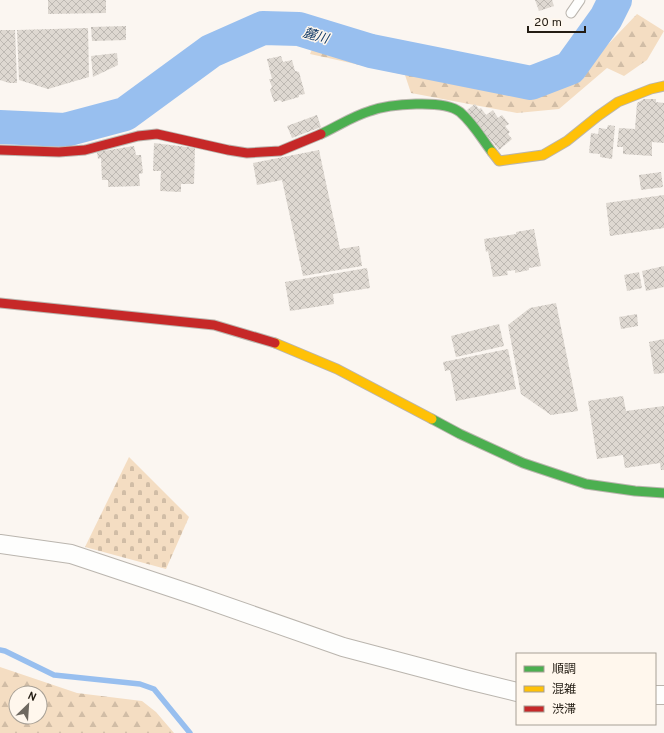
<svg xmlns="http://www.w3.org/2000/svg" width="664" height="733" font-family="Overpass,'Noto Sans JP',sans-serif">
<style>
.forest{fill:url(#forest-firs);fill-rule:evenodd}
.cemetery{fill:url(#cemetery-stones)}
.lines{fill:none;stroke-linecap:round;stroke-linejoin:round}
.stream{stroke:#98bfef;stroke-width:5.5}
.river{stroke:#98bfef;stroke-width:34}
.building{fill:url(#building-cross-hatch)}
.lane-casing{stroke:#bab5ae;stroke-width:11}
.street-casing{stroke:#bab5ae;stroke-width:20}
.fast-casing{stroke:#bab5ae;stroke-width:11}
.slow-casing{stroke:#bab5ae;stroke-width:11}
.jam-casing{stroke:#bab5ae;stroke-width:11}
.lane{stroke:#fefefd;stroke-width:9}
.street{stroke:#fefefd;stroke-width:18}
.fast{stroke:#4caf50;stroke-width:9}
.slow{stroke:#ffc107;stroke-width:9}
.jam{stroke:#c62828;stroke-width:9}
.labels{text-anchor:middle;stroke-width:3;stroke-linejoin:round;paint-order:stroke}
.water-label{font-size:13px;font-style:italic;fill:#133b68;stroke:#fff7ed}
</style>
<defs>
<pattern id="forest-firs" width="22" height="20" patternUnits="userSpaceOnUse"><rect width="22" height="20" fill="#f4ddc2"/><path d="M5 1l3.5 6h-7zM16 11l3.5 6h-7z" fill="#d1bda6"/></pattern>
<pattern id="cemetery-stones" width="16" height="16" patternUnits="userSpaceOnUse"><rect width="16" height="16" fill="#f4ddc2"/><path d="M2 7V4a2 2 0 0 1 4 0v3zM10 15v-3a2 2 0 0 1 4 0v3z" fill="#d1bda6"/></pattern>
<pattern id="building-cross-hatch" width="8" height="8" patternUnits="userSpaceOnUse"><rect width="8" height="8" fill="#ded8d1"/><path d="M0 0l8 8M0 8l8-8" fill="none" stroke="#beb9b3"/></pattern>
</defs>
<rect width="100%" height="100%" fill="#fbf6f1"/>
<g class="forest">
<path d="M637,14L664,31L647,60L624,76L607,68L559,109L517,113L411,93L405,75L310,54L313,47L458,81L533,93L573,81Z"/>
<path d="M0,667L77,693L142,701L156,712L174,733H0ZM16,693H40V717H16Z"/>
</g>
<path class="cemetery" d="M129,457L189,517L166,569L85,547Z"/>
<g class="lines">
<path class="stream" d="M0,650L5,651L54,675L140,684L154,689L190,733"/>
<path class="river" d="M0,127L65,130L125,114L211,51L263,28L299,29L371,51L531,83L570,68L606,18L615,0"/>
</g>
<g class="building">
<path d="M48,0H106V13L48,14Z"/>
<path d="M535,0H552L554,6L539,11Z"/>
<path d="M126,26V40L92,41L91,27Z"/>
<path d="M88,28L89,77L48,89L19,80L17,30Z"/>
<path d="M0,30H15L17,83H9L0,80Z"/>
<path d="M117,53L118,65L93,77L91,56Z"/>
<path d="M281,56L283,62L292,60L295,71L299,72L305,94L299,95V97L282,102L280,100L274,102L270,90L272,87L269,79H272L267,59Z"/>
<path d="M644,99H656V102L664,103V143L652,142V156L623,154V147H617L619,128L635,129L637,103Z"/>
<path d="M475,104L479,109L481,108L486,115L493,110L498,118L502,115L509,124L505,126L510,132L508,134L512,139L499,150L467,110Z"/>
<path d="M317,115L321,127L292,138L287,126Z"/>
<path d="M608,125L615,126L612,159L600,157V154L589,153L591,133L598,134L599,128L607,129Z"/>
<path d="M154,143L195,148L194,184H181V192L160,191L161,171H153Z"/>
<path d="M134,146L136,155H141L143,173L139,174L140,186L108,187V180H102L101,158L98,159L97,152Z"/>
<path d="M319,150L340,249L359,246L362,266L303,276L282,180L257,185L253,163Z"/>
<path d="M661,172L663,187L641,190L639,175Z"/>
<path d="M664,195V228L610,236L606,203Z"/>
<path d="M534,229L541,266L529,268V270L515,273V270L507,271L508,275L493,277L488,251L486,252L484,239L516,234V232Z"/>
<path d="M664,266V287L646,291L642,271Z"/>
<path d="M367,268L370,288L333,294L334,304L290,311L285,282Z"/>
<path d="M639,272L642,288L627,291L624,275Z"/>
<path d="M556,303L578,411L551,415L521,394L508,325L530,308Z"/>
<path d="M637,314L638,326L621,329L619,317Z"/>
<path d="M499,324L504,346L456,357L451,336Z"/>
<path d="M664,339V373L654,374L649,342Z"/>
<path d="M508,349L516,389L456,401L450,370L445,371L443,362Z"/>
<path d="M623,396L626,411L664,406V470H661L660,463L625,468L623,455L597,459L588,401Z"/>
</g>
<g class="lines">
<g class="lane-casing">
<path id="lane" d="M571,13L580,0"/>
</g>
<g class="street-casing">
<g id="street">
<path d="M0,544L71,554L197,596L343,647L468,680L517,692"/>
<path d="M655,695H664"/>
</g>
</g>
<g class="fast-casing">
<g id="fast">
<path d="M321,134C338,126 353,116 370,111C389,104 444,99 460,112C473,123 482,139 492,152"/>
<path d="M432,419L460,434L523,463L586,484L635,491L664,493"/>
</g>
</g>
<g class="slow-casing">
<g id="slow">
<path d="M492,152L499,161L543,155L567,141L598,116L618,102L651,89L664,86"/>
<path d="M275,343L337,369L432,419"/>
</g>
</g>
<g class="jam-casing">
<g id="jam">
<path d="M0,150L59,152L85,150L138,136L157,134L228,150L247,153L280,151L321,134"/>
<path d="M0,303L214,325L275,343"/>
</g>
</g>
<use href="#lane" class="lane"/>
<use href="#street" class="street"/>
<use href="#fast" class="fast"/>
<use href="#slow" class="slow"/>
<use href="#jam" class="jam"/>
</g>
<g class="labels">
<g class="water-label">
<text transform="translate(316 35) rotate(16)" y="5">麓川</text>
</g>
</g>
<rect x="516" y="653" width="140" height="72" fill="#fff7ed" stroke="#a7a096"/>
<rect x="524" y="666" width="20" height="6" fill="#4caf50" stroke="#a7a096"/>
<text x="552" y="673" font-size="12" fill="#241d14">順調</text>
<rect x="524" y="686" width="20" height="6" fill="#ffc107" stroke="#a7a096"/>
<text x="552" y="693" font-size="12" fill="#241d14">混雑</text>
<rect x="524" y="706" width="20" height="6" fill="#c62828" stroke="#a7a096"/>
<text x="552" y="713" font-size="12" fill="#241d14">渋滞</text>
<g transform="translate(28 705) rotate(25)"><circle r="19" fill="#fff7ed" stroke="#a7a096"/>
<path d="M0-3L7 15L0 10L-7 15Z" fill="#6f6961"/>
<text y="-6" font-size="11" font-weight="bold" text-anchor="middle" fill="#241d14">N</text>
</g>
<path d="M528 26v6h57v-6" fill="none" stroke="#241d14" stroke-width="2"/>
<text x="534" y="26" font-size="12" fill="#241d14" stroke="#fff7ed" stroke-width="3" paint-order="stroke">20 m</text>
</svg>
